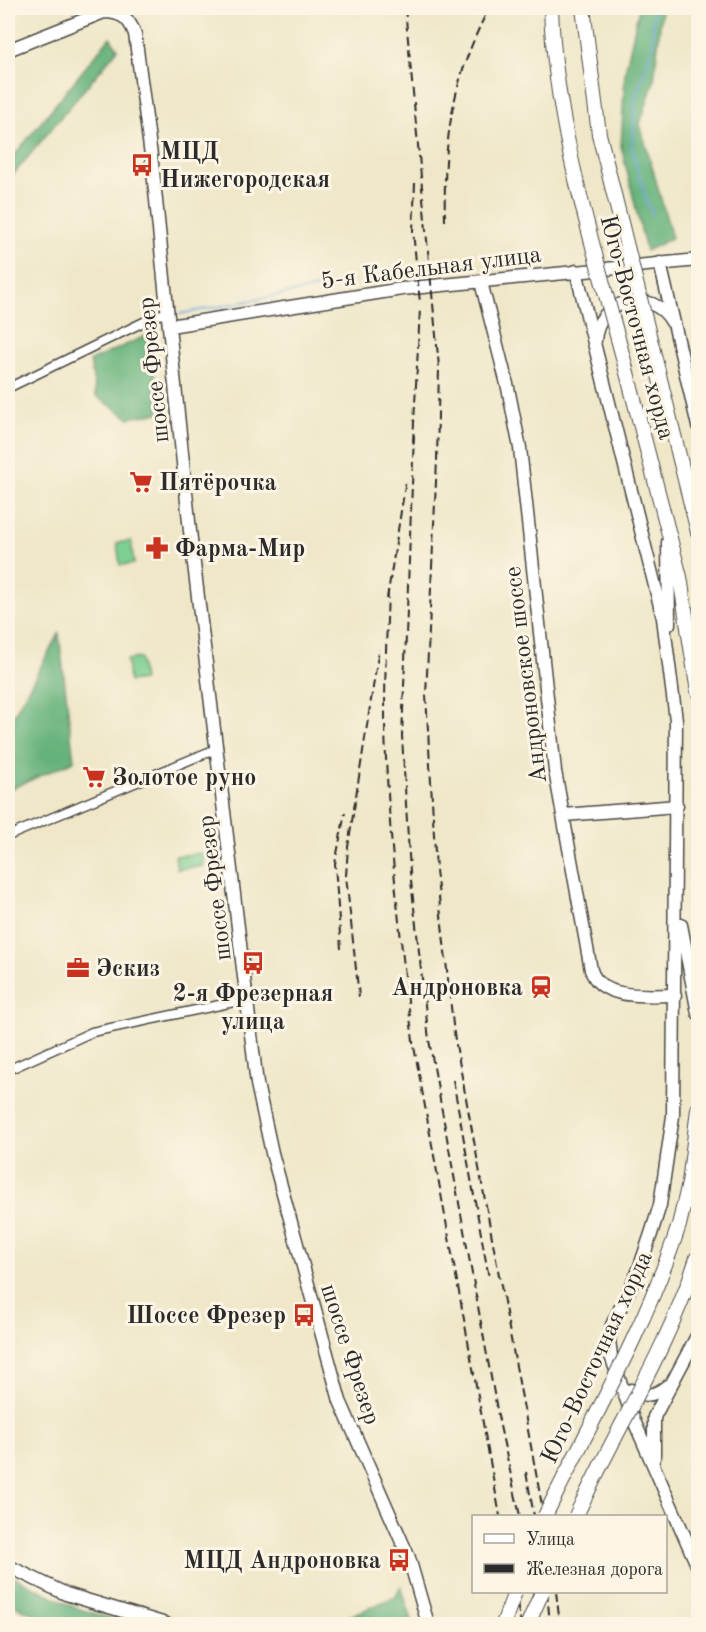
<svg xmlns="http://www.w3.org/2000/svg" width="706" height="1632" font-family="'Old Standard TT',serif">
<style>
.green{fill:#7dd092;stroke:#547e5e;stroke-width:1.5}
.forest{fill:#66b27c;stroke:#486e54;stroke-width:1.5}
.lines{fill:none;stroke-linecap:round;stroke-linejoin:round}
.stream{stroke:#6ea1da;stroke-width:2}
.street-casing{stroke:#484743;stroke-width:11}
.secondary-casing{stroke:#484743;stroke-width:15}
.primary-casing{stroke:#484743;stroke-width:16}
.street{stroke:#fff;stroke-width:8}
.secondary{stroke:#fff;stroke-width:12}
.primary{stroke:#fff;stroke-width:14}
.rail{stroke:#2b2b2b;stroke-width:2;stroke-dasharray:9 4.5;stroke-linecap:butt}
.primary-bridge-casing{stroke:#484743;stroke-width:16;stroke-linecap:butt}
.primary-bridge{stroke:#fff;stroke-width:14}
.labels{text-anchor:middle;stroke-width:6;stroke-linejoin:round;paint-order:stroke}
.poi-label{font-size:24px;font-weight:bold;fill:#2b2b2b;stroke:#fcf5e5;text-anchor:start}
.street-label{font-size:24px;fill:#2b2b2b;stroke:#fcf5e5}
</style>
<rect width="100%" height="100%" fill="#fcf5e5"/>
<filter id="ink" filterUnits="userSpaceOnUse"><feTurbulence type="fractalNoise" baseFrequency=".0167" numOctaves="2"/><feDisplacementMap in="SourceGraphic" scale="12" xChannelSelector="R" yChannelSelector="G"/><feConvolveMatrix kernelMatrix="1 2 1 2 8 2 1 2 1" color-interpolation-filters="sRGB"/></filter>
<filter id="wash" filterUnits="userSpaceOnUse"><feTurbulence type="fractalNoise" baseFrequency=".008" numOctaves="4" result="noise"/><feDisplacementMap in="SourceGraphic" scale="24" xChannelSelector="R" yChannelSelector="G"/><feGaussianBlur stdDeviation="1.35" result="paint"/><feColorMatrix in="noise" values="0 0 0 0 0 0 0 0 0 0 0 0 0 0 0 0 0 1.4 0 .05"/><feComposite in="paint" operator="in"/></filter>
<g filter="url(#wash)">
<rect width="100%" height="100%" fill="#efe7c8"/>
<g class="green">
<path d="M131,541L134,564L120,565L117,543Z"/>
<path d="M140,658L143,680L129,682L127,660Z"/>
<path d="M202,853L204,866L177,869L175,856Z"/>
</g>
<g class="forest">
<path d="M639,8H662L654,81L640,124L672,238L646,251L621,146L625,72Z"/>
<path d="M110,37L118,49L8,181V163Z"/>
<path d="M150,334L159,413L129,418L96,396L90,361Z"/>
<path d="M59,634L74,761L8,790V725Z"/>
<path d="M8,1574L76,1608L130,1624H53L8,1602Z"/>
<path d="M401,1586L413,1624H345L343,1619L395,1597Z"/>
</g>
<g class="lines">
<g class="stream">
<path d="M653,8V45L635,99L632,149L647,203L653,214"/>
<path d="M364,280L391,274"/>
<path d="M180,314L349,282"/>
</g>
</g>
</g>
<g filter="url(#ink)">
<g class="lines">
<g class="street-casing">
<g id="street">
<path d="M8,388L158,315L168,313"/>
<path d="M8,836L218,748"/>
<path d="M8,1070L92,1032L248,999"/>
</g>
</g>
<g class="secondary-casing">
<g id="secondary">
<path d="M8,50L104,12C121,12 129,18 135,34L153,171L190,531L257,1084L272,1153L340,1401L409,1558L428,1624"/>
<path d="M660,263L698,426"/>
<path d="M576,271L663,618L676,720L673,1116L660,1205L651,1234L638,1272L612,1325L609,1340L611,1356L634,1421L698,1567"/>
<path d="M481,282L508,388L520,448L555,771L591,970C601,1001 648,995 675,995"/>
<path d="M170,326L402,289L698,260"/>
<path d="M595,341C597,299 652,286 672,322"/>
<path d="M668,542L669,624"/>
<path d="M564,815L677,806"/>
<path d="M681,925L698,1013"/>
<path d="M631,1390C644,1398 655,1396 667,1386"/>
<path d="M654,1458V1417L698,1334"/>
<path d="M8,1566L66,1594L166,1624"/>
</g>
</g>
<g class="primary-casing">
<g id="primary">
<path d="M655,359L698,532"/>
<path d="M625,365L680,577L698,692"/>
<path d="M679,1225L689,1183L698,1109"/>
</g>
</g>
<use href="#street" class="street"/>
<use href="#secondary" class="secondary"/>
<use href="#primary" class="primary"/>
<g class="rail">
<path d="M405,8L439,367L437,460L426,695L436,870L454,1034L544,1516"/>
<path d="M415,183L413,231L420,303"/>
<path d="M445,221C443,141 452,79 489,8"/>
<path d="M414,435L402,736L410,872L429,1040L500,1426L520,1516"/>
<path d="M413,442L420,309"/>
<path d="M388,590C386,652 383,715 387,777C392,865 402,954 413,1041L500,1516"/>
<path d="M387,599L406,480"/>
<path d="M341,949L335,864L345,813"/>
<path d="M359,997L346,876L348,847L379,649"/>
<path d="M453,1080L489,1278"/>
<path d="M526,1472L534,1516"/>
<path d="M515,1592L521,1624"/>
<path d="M533,1592L536,1624"/>
<path d="M547,1592L550,1624"/>
<path d="M556,1592L560,1624"/>
<path d="M8,1618L21,1624"/>
</g>
<g class="primary-bridge-casing">
<g id="primary-bridge">
<path d="M551,8C555,129 594,247 625,365"/>
<path d="M583,8L599,134L655,359"/>
<path d="M545,1516C592,1420 646,1327 679,1225"/>
<path d="M576,1516C616,1429 669,1347 698,1255"/>
<path d="M503,1624L515,1592"/>
<path d="M528,1624L542,1592"/>
</g>
</g>
<use href="#primary-bridge" class="primary-bridge"/>
</g>
</g>
<defs>
<g id="bus-bare" transform="scale(1.8)"><path d="M-5-6H5V4H4V6H2V4H-2V6H-4V4H-5ZM-3.5-4V0h7V-4ZM-3.5 1.2v1.5H-2V1.2ZM2 1.2v1.5H3.5V1.2Z" fill="#c8321e" stroke="#fcf5e5" stroke-width="2.5" paint-order="stroke"/></g>
<g id="supermarket-bare" transform="scale(1.8)"><path d="M-6-5.5h2.5l.6 2H6L4.5 2H-2.5L-4.4-4H-6ZM-1.5 3.2a1.3 1.3 0 1 0 .1 0ZM3 3.2a1.3 1.3 0 1 0 .1 0Z" fill="#c8321e" stroke="#fcf5e5" stroke-width="2.5" paint-order="stroke"/></g>
<g id="pharmacy-bare" transform="scale(1.8)"><path d="M-2-6h4v4h4v4h-4v4h-4v-4h-4v-4h4Z" fill="#c8321e" stroke="#fcf5e5" stroke-width="2.5" paint-order="stroke"/></g>
<g id="office-bare" transform="scale(1.8)"><path d="M-6-3h4V-5.5h4V-3h4V5H-6ZM-1-4.5V-3h2v-1.5ZM-6 0V1H6V0Z" fill="#c8321e" stroke="#fcf5e5" stroke-width="2.5" paint-order="stroke"/></g>
<g id="station-bare" transform="scale(1.8)"><path d="M-3-6H3Q5-6 5-4V2Q5 4 3 4L4.5 6H3L1.5 4h-3L-3 6H-4.5L-3 4Q-5 4-5 2V-4Q-5-6-3-6ZM-3.5-4v3h7v-3ZM-3.5 1v1.5H-2V1ZM2 1v1.5H3.5V1Z" fill="#c8321e" stroke="#fcf5e5" stroke-width="2.5" paint-order="stroke"/></g>
</defs>
<g fill-rule="evenodd">
<use href="#bus-bare" x="142" y="165"/>
<use href="#supermarket-bare" x="141" y="482"/>
<use href="#pharmacy-bare" x="157" y="548"/>
<use href="#supermarket-bare" x="94" y="777"/>
<use href="#bus-bare" x="253" y="963"/>
<use href="#office-bare" x="78" y="968"/>
<use href="#station-bare" x="541" y="987"/>
<use href="#bus-bare" x="304" y="1315"/>
<use href="#bus-bare" x="399" y="1560"/>
</g>
<g class="labels">
<g class="poi-label">
<text x="160" y="159">МЦД<tspan x="160" dy="28">Нижегородская</tspan></text>
<text x="159" y="490">Пятёрочка</text>
<text x="175" y="556">Фарма-Мир</text>
<text x="112" y="785">Золотое руно</text>
<text x="96" y="976">Эскиз</text>
<text x="523" y="995" text-anchor="end">Андроновка</text>
<text x="253" y="1001" text-anchor="middle">2-я Фрезерная<tspan x="253" dy="28">улица</tspan></text>
<text x="286" y="1323" text-anchor="end">Шоссе Фрезер</text>
<text x="381" y="1568" text-anchor="end">МЦД Андроновка</text>
</g>
<g class="street-label">
<text transform="translate(431 267) rotate(-7)" y="8">5-я Кабельная улица</text>
<text transform="translate(638 327) rotate(75)" y="8">Юго-Восточная хорда</text>
<text transform="translate(153 370) rotate(-96)" y="8">шоссе Фрезер</text>
<text transform="translate(525 675) rotate(-97)" y="8">Андроновское шоссе</text>
<text transform="translate(214 888) rotate(-97)" y="8">шоссе Фрезер</text>
<text transform="translate(351 1354) rotate(72)" y="8">шоссе Фрезер</text>
<text transform="translate(596 1357) rotate(-65)" y="8">Юго-Восточная хорда</text>
</g>
</g>
<rect width="706" height="1632" fill="none" stroke="#fcf5e5" stroke-width="30"/>
<rect x="472" y="1515" width="195" height="78" fill="#fcf5e5" stroke="#a8a49b" stroke-width="1.5"/>
<rect x="484" y="1534" width="30" height="9" fill="#ffffff" stroke="#a8a49b" stroke-width="1.5"/>
<text x="526" y="1545" font-size="18" fill="#2b2b2b">Улица</text>
<rect x="484" y="1564" width="30" height="9" fill="#2b2b2b" stroke="#a8a49b" stroke-width="1.5"/>
<text x="526" y="1575" font-size="18" fill="#2b2b2b">Железная дорога</text>
</svg>
